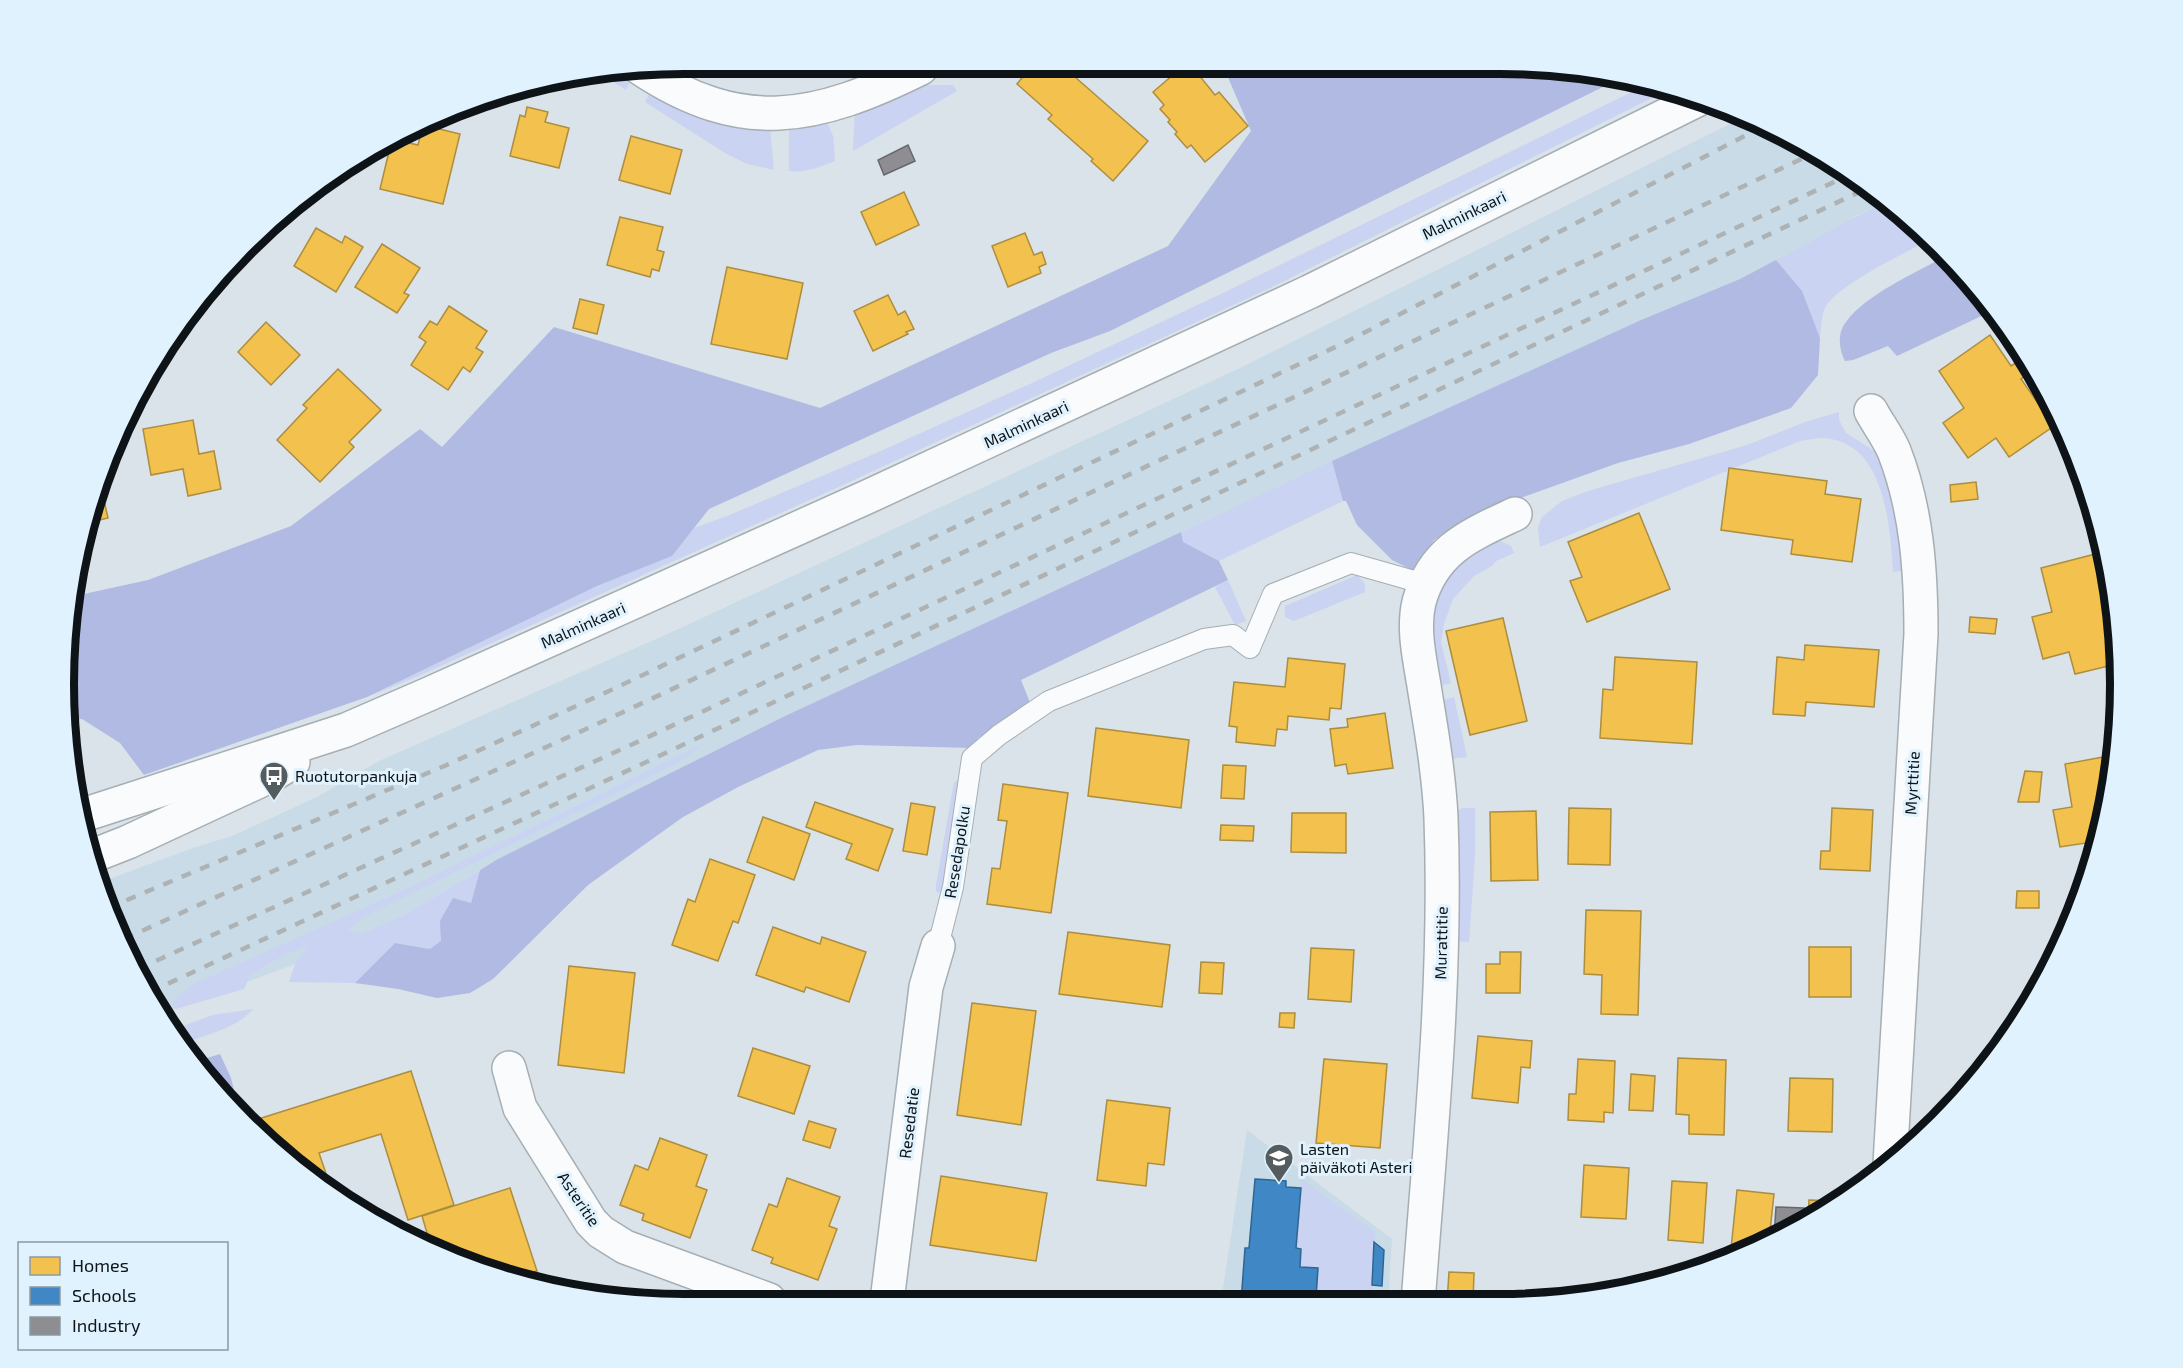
<svg xmlns="http://www.w3.org/2000/svg" width="2183" height="1368" font-family="'Exo 2',sans-serif">
<style>
.built{fill:#c8dbe7}
.green{fill:#cad3f1}
.forest{fill:#b0bae2}
.homes{fill:#f2c14e;stroke:#ad8d3e;stroke-width:1.5}
.schools{fill:#3f88c5;stroke:#306591;stroke-width:1.5}
.industry{fill:#8d8d92;stroke:#67686d;stroke-width:1.5}
.lines{fill:none;stroke-linecap:round;stroke-linejoin:round}
.lane-casing{stroke:#a6aeb3;stroke-width:22}
.street-casing{stroke:#a6aeb3;stroke-width:36}
.secondary-casing{stroke:#a6aeb3;stroke-width:36}
.lane{stroke:#f9fbfc;stroke-width:20}
.street{stroke:#f9fbfc;stroke-width:33}
.secondary{stroke:#f9fbfc;stroke-width:33}
.rail{stroke:#afb2b3;stroke-width:4.5;stroke-dasharray:10 10;stroke-linecap:butt}
.labels{text-anchor:middle;stroke-width:6;stroke-linejoin:round;paint-order:stroke}
.street-label{font-size:16px;fill:#0d1317;stroke:#e0f2fe}
.poi-label{font-size:16px;fill:#0d1317;stroke:#e0f2fe;text-anchor:start}
.rim{fill:none;stroke:#0d1317;stroke-width:8}
</style>
<rect width="100%" height="100%" fill="#d9e3e9"/>
<g class="built">
<path d="M1746,116L1877,191L1887,201L1857,215L1834,231L1740,279L1641,320L1359,449L785,716L498,859L404,915L295,964L176,1009L159,1011L96,884L190,849L232,836L319,796L379,761L672,632L1240,368Z"/>
<path d="M1247,1130L1392,1239L1388,1303L1221,1302Z"/>
</g>
<g class="green">
<path d="M603,68H614L628,77L629,84L626,90L595,70Z"/>
<path d="M917,85H953L957,91L853,151L855,111Z"/>
<path d="M1644,86L1666,91L1266,290L843,485L414,678L367,697L597,586L672,556L694,528L727,516L874,454L1032,383L1223,293Z"/>
<path d="M650,93L770,128L774,170L747,164L725,153L645,102Z"/>
<path d="M827,122L833,136L835,161C820,167 805,173 789,171V127Z"/>
<path d="M1887,201L1929,240C1907,252 1831,288 1824,310C1821,319 1821,329 1820,338L1802,292L1776,260C1814,241 1849,219 1887,201Z"/>
<path d="M1839,412V420L1846,433L1876,452L1887,467L1906,570L1893,572C1890,525 1885,441 1823,438C1816,438 1807,440 1800,441L1540,547L1538,528L1542,517L1562,501L1588,491L1747,445L1805,422Z"/>
<path d="M1332,461L1343,501L1219,561L1182,542L1181,532Z"/>
<path d="M1498,540L1511,546L1514,553L1496,561L1492,566L1474,576L1453,599L1444,624L1441,642L1451,683L1440,686C1431,639 1421,606 1456,568C1472,550 1475,548 1498,540Z"/>
<path d="M1357,575L1365,584V592L1294,621L1285,617V606Z"/>
<path d="M1228,580L1246,621L1235,625L1215,587Z"/>
<path d="M1454,697L1467,757L1449,759L1441,701Z"/>
<path d="M705,743L677,763L363,917L348,930L361,934L404,915L480,870L471,903L442,941L430,949L395,943L355,983L289,982L295,964L309,946L287,953L250,975L244,989L176,1009L172,1003L183,992L194,984L404,890Z"/>
<path d="M959,780L947,881L942,891L938,893L936,891V885L954,782Z"/>
<path d="M1463,808H1475V856L1469,942L1456,941L1453,813Z"/>
<path d="M253,1009C235,1030 205,1034 181,1045L169,1031L213,1015Z"/>
<path d="M1301,1179L1375,1232L1371,1303H1319V1298H1316L1318,1268L1300,1267L1301,1249L1296,1248Z"/>
</g>
<g class="forest">
<path d="M1224,68H1580L1619,79L1110,331L1051,353L709,509L672,556L597,586L367,697L144,775L120,743L82,719L65,720L63,684L70,597L148,580L291,526L420,429L442,447L554,327L820,408L1168,246L1251,131Z"/>
<path d="M1946,256L1966,274L1992,311L1897,356L1888,346L1853,360L1845,361C1839,349 1837,333 1846,322C1865,295 1917,272 1946,256Z"/>
<path d="M1776,260L1802,291L1820,338L1818,375L1791,408L1689,444L1618,463L1484,511L1434,540L1414,571L1392,560L1357,525L1346,501H1343L1332,461L1641,320L1740,279Z"/>
<path d="M1181,532L1183,542L1219,561L1228,580L1021,680L1031,705L978,738L972,748L857,745L818,750L740,786L683,817L588,885L493,979L470,993L437,998L398,989L355,983L395,943L430,949L441,941L440,921L453,898L471,903L480,870L498,859L785,716Z"/>
<path d="M220,1054L231,1078L241,1118L194,1062Z"/>
</g>
<g class="homes">
<path d="M1030,68H1073L1078,73L1075,77L1148,141L1113,181L1091,161L1093,159L1048,119L1052,115L1017,84Z"/>
<path d="M1181,68H1189L1197,77L1199,75L1215,95L1219,92L1248,126L1205,162L1191,145L1187,148L1175,134L1177,132L1168,122L1170,120L1160,109L1164,105L1153,92Z"/>
<path d="M527,107L548,112L545,122L569,128L559,168L510,156L520,115L525,117Z"/>
<path d="M423,125L460,134L443,204L380,189L392,139L418,145Z"/>
<path d="M631,136L682,150L670,194L619,180Z"/>
<path d="M904,192L919,225L876,245L861,212Z"/>
<path d="M620,217L663,227L657,250L664,252L659,271L652,269L650,277L607,265Z"/>
<path d="M316,228L342,243L345,236L363,247L336,292L294,266Z"/>
<path d="M1025,233L1034,255L1042,252L1046,264L1039,267L1041,273L1008,287L992,246Z"/>
<path d="M382,244L420,268L404,293L409,295L397,313L355,287Z"/>
<path d="M727,267L803,283L787,359L711,344Z"/>
<path d="M888,295L898,315L905,311L914,329L906,332L908,334L873,351L854,311Z"/>
<path d="M580,299L604,305L597,334L573,328Z"/>
<path d="M449,306L487,331L476,348L483,352L470,372L463,367L448,390L411,365L426,342L419,337L430,321L437,325Z"/>
<path d="M266,322L300,355L271,385L238,352Z"/>
<path d="M1990,335L2011,366L2025,357L2034,370L2021,379L2054,426L2009,457L1996,438L1968,458L1943,423L1964,408L1939,371Z"/>
<path d="M338,369L381,410L349,442L354,447L320,482L277,440L307,408L303,405Z"/>
<path d="M193,420L199,454L214,451L221,489L188,496L183,469L151,475L143,429Z"/>
<path d="M1729,468L1827,481L1825,494L1861,499L1852,562L1791,554L1793,540L1721,530Z"/>
<path d="M99,478L108,518L87,523L96,485Z"/>
<path d="M1976,482L1978,499L1951,502L1950,485Z"/>
<path d="M1639,513L1670,589L1587,622L1570,581L1582,577L1568,542Z"/>
<path d="M2103,552L2115,603L2117,664L2075,674L2069,652L2043,659L2032,617L2052,612L2041,568Z"/>
<path d="M1970,617L1997,619L1995,634L1969,632Z"/>
<path d="M1503,618L1527,721L1470,735L1446,631Z"/>
<path d="M1805,645L1879,650L1874,707L1806,702L1805,716L1773,714L1777,657L1804,660Z"/>
<path d="M1615,657L1697,662L1692,744L1600,738L1603,689L1613,690Z"/>
<path d="M1288,658L1345,664L1341,709L1330,708L1329,720L1288,716L1287,730L1277,729L1275,746L1236,742L1237,727L1229,726L1234,682L1285,687Z"/>
<path d="M1385,713L1393,768L1348,774L1346,764L1335,766L1330,729L1348,727L1347,719Z"/>
<path d="M1096,728L1189,740L1181,808L1088,796Z"/>
<path d="M2114,755L2099,844L2094,857L2092,842L2060,847L2053,810L2072,807L2065,764Z"/>
<path d="M1223,765L1246,766L1244,799L1221,798Z"/>
<path d="M2025,771L2042,772L2039,802H2018Z"/>
<path d="M1003,784L1068,793L1051,913L987,904L992,868L1000,869L1007,821L998,820Z"/>
<path d="M815,802L893,829L878,871L846,859L852,844L806,827Z"/>
<path d="M911,803L935,807L927,855L903,851Z"/>
<path d="M1569,808L1611,809L1610,865L1568,864Z"/>
<path d="M1832,808L1873,810L1870,871L1820,869L1821,851H1830Z"/>
<path d="M1536,811L1538,880L1491,881L1490,812Z"/>
<path d="M1292,813H1346V853L1291,852Z"/>
<path d="M763,817L810,834L794,880L747,862Z"/>
<path d="M1221,825L1254,826L1253,841L1220,840Z"/>
<path d="M710,859L755,875L738,923L733,921L718,961L672,945L688,899L695,902Z"/>
<path d="M2017,891H2039V908H2016Z"/>
<path d="M1586,910L1641,911L1638,1015L1601,1014L1602,975L1584,974Z"/>
<path d="M773,927L820,944L822,937L866,952L849,1002L806,987L804,992L756,975Z"/>
<path d="M1068,932L1170,945L1162,1007L1059,994Z"/>
<rect x="1809" y="947" width="42" height="50"/>
<path d="M1311,948L1354,950L1351,1002L1308,999Z"/>
<path d="M1500,952H1521L1520,993H1486V964H1500Z"/>
<path d="M1201,962L1224,963L1222,994L1199,993Z"/>
<path d="M569,966L635,973L624,1073L558,1065Z"/>
<path d="M2029,992L2034,994L2022,1012Z"/>
<path d="M972,1003L1036,1011L1021,1125L957,1115Z"/>
<path d="M1280,1013H1295L1294,1028L1279,1027Z"/>
<path d="M1478,1036L1532,1041L1530,1068L1521,1067L1518,1103L1472,1098Z"/>
<path d="M753,1048L810,1066L794,1114L738,1096Z"/>
<path d="M1678,1058L1726,1060L1724,1135L1689,1134V1115L1676,1114Z"/>
<path d="M1324,1059L1387,1064L1380,1148L1316,1143Z"/>
<path d="M1578,1059L1615,1061L1613,1113L1604,1112V1122L1568,1120L1569,1094H1576Z"/>
<path d="M411,1071L454,1205L408,1220L381,1134L319,1153L332,1191L306,1177L261,1137L255,1120Z"/>
<path d="M1631,1074L1655,1076L1653,1111L1629,1110Z"/>
<path d="M1790,1078L1833,1079L1832,1132L1788,1131Z"/>
<path d="M1107,1100L1170,1108L1164,1165L1148,1163L1146,1186L1097,1180Z"/>
<path d="M809,1121L836,1129L830,1148L803,1140Z"/>
<path d="M660,1138L707,1155L696,1186L707,1190L690,1238L642,1220L644,1214L620,1205L635,1165L648,1170Z"/>
<path d="M1584,1165L1629,1168L1626,1219L1581,1217Z"/>
<path d="M941,1176L1047,1193L1036,1261L930,1245Z"/>
<path d="M787,1178L840,1197L829,1226L837,1229L818,1280L771,1263L773,1258L752,1250L769,1204L777,1207Z"/>
<path d="M1672,1181L1707,1183L1703,1243L1668,1240Z"/>
<path d="M510,1188L537,1271L518,1277L447,1258L432,1250L422,1216Z"/>
<path d="M1737,1190L1774,1194L1769,1240L1745,1251L1731,1249Z"/>
<path d="M1809,1200L1838,1201L1808,1223Z"/>
<path d="M1449,1272L1474,1273L1473,1303H1447Z"/>
<path d="M1109,1297L1135,1302H1108Z"/>
</g>
<g class="schools">
<path d="M1255,1179L1286,1181V1187L1301,1188L1296,1248L1301,1249L1300,1267L1318,1268L1316,1298H1319V1303L1241,1302L1245,1248H1249Z"/>
<path d="M1374,1242L1384,1250L1382,1286L1372,1285Z"/>
</g>
<g class="industry">
<path d="M908,145L915,161L884,175L878,160Z"/>
<path d="M1776,1207L1804,1208L1803,1225L1774,1238Z"/>
</g>
<g class="lines">
<g class="lane-casing">
<path id="lane" d="M938,946L953,887L972,758L999,735L1049,701L1204,639L1233,635L1250,648L1273,594L1351,563L1425,584"/>
</g>
<g class="street-casing">
<g id="street">
<path d="M640,68C742,136 816,120 921,68"/>
<path d="M1871,411C1878,424 1888,437 1894,451C1917,510 1921,572 1921,634L1890,1164"/>
<path d="M509,1068L520,1108L591,1222L601,1232L625,1247L769,1300"/>
<path d="M887,1301L926,987L938,946"/>
<path d="M1418,1303C1430,1142 1447,980 1441,818C1439,776 1432,734 1425,692C1421,664 1412,631 1419,602C1433,550 1470,535 1515,514"/>
</g>
</g>
<g class="secondary-casing">
<g id="secondary">
<path d="M80,816L346,730L429,694L867,497L1309,292L1697,100"/>
<path d="M90,857L128,842L270,776L293,762"/>
</g>
</g>
<use href="#lane" class="lane"/>
<use href="#street" class="street"/>
<use href="#secondary" class="secondary"/>
<g class="rail">
<path d="M108,908L449,764L609,691L1348,341L1764,126"/>
<path d="M124,939L619,714L1812,154"/>
<path d="M138,969L633,744L1849,175"/>
<path d="M150,992L642,764L1870,187"/>
</g>
</g>
<defs>
<g id="bus-pin" transform="scale(1.5)"><path d="M0 17L-7.5 6A9.5 9.5 0 1 1 7.5 6Z" fill="#545c60" stroke="#e0f2fe"/><path d="M-5-6H5V4H4V6H2V4H-2V6H-4V4H-5ZM-3.5-4V0h7V-4ZM-3.5 1.2v1.5H-2V1.2ZM2 1.2v1.5H3.5V1.2Z" fill="#fff"/></g>
<g id="school-pin" transform="scale(1.5)"><path d="M0 17L-7.5 6A9.5 9.5 0 1 1 7.5 6Z" fill="#545c60" stroke="#e0f2fe"/><path d="M0-5L7-2L0 1L-7-2ZM-4 1L0 2.5L4 1V4Q0 6-4 4Z" fill="#fff"/></g>
</defs>
<g fill-rule="evenodd">
<use href="#bus-pin" x="274" y="776"/>
<use href="#school-pin" x="1279" y="1158"/>
</g>
<g class="labels">
<g class="street-label">
<text transform="translate(1464 215) rotate(-26)" y="6">Malminkaari</text>
<text transform="translate(1026 424) rotate(-25)" y="6">Malminkaari</text>
<text transform="translate(583 625) rotate(-24)" y="6">Malminkaari</text>
<text transform="translate(1912 783) rotate(-87)" y="6">Myrttitie</text>
<text transform="translate(957 852) rotate(-81)" y="6">Resedapolku</text>
<text transform="translate(1441 943) rotate(-89)" y="6">Murattitie</text>
<text transform="translate(909 1123) rotate(-83)" y="6">Resedatie</text>
<text transform="translate(579 1199) rotate(56)" y="6">Asteritie</text>
</g>
<g class="poi-label">
<text x="295" y="782">Ruotutorpankuja</text>
<text x="1300" y="1155">Lasten<tspan x="1300" dy="18">päiväkoti Asteri</tspan></text>
</g>
</g>
<path d="M0 0H2183V1368H0ZM684 74H1500A610 610 0 0 1 2110 684V684A610 610 0 0 1 1500 1294H684A610 610 0 0 1 74 684V684A610 610 0 0 1 684 74Z" fill="#e0f2fe" fill-rule="evenodd"/>
<path class="rim" d="M684 74H1500A610 610 0 0 1 2110 684V684A610 610 0 0 1 1500 1294H684A610 610 0 0 1 74 684V684A610 610 0 0 1 684 74Z"/>
<rect x="18" y="1242" width="210" height="108" fill="#e0f2fe" stroke="#8c99a2" stroke-width="1.5"/>
<rect x="30" y="1257" width="30" height="18" fill="#f2c14e" stroke="#8c99a2" stroke-width="1.5"/>
<text x="72" y="1272" font-size="18" fill="#0d1317">Homes</text>
<rect x="30" y="1287" width="30" height="18" fill="#3f88c5" stroke="#8c99a2" stroke-width="1.5"/>
<text x="72" y="1302" font-size="18" fill="#0d1317">Schools</text>
<rect x="30" y="1317" width="30" height="18" fill="#8d8d92" stroke="#8c99a2" stroke-width="1.5"/>
<text x="72" y="1332" font-size="18" fill="#0d1317">Industry</text>
</svg>
